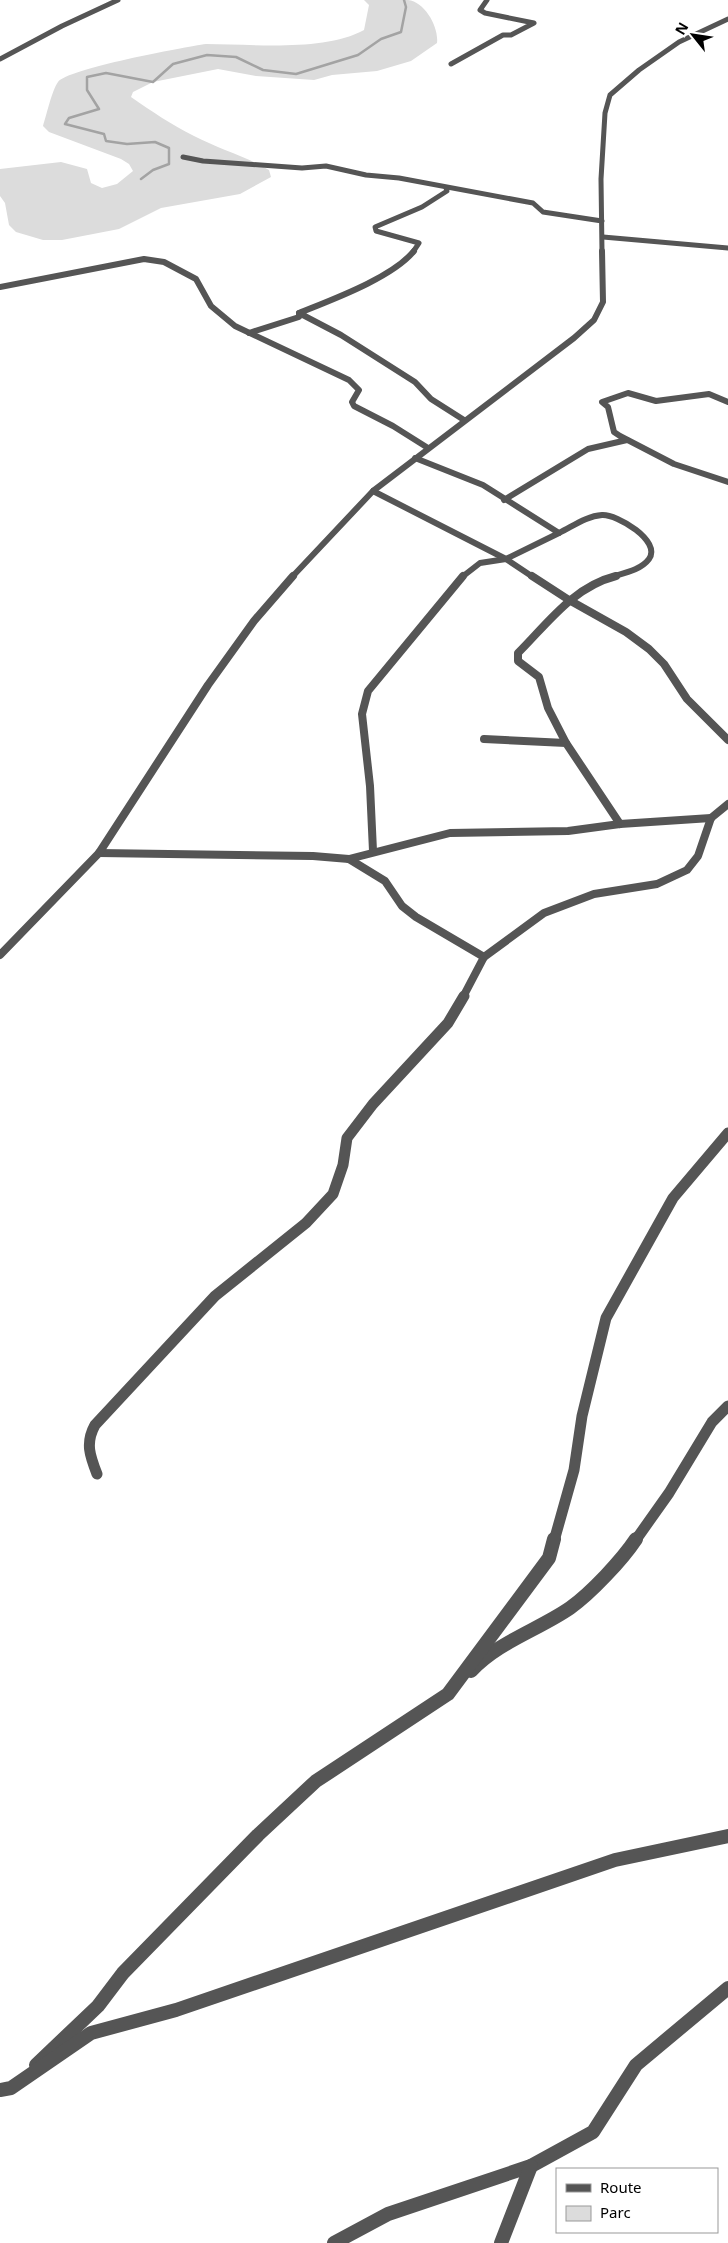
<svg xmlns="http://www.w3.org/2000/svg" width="728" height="2243" font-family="'Noto Sans',sans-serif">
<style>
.green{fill:#dcdcdc}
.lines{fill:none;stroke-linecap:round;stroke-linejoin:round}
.stream{stroke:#a3a3a3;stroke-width:2.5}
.minor-far4{stroke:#555;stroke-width:5}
.minor-far3{stroke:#555;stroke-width:6}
.minor-far2{stroke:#555;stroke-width:8}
.minor-far1{stroke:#555;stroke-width:11}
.minor{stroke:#555;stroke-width:14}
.tertiary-far3{stroke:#555;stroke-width:5}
.tertiary-far2{stroke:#555;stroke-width:6}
.tertiary-far1{stroke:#555;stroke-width:8}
.tertiary{stroke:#555;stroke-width:14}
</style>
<rect width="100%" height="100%" fill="#fff"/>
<path class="green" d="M364,0C378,0 394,0 408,0C425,2 439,27 437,43L411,61L377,71L332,75L314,80L256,76L218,69L153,82L133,92L131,97C151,111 172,125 194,136C219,149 245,156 269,170L271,177L240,194L161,208L119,229L62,240H43L16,232L9,225L5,203L0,196V169L61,162L87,169L91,183L102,188L117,184L133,171L129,164L121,159L49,132L43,126C46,117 52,90 58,82C67,69 184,47 206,44C252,44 324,52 364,30L369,5Z"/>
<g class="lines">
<path class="stream" d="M141,179L153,170L169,164V148L155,142L127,144L106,141L104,134L65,124L69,118L99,109L87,90V77L106,73L153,82L173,64L207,55L236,57L263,70L296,74L358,55L381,39L401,32L406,7L404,0"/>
<g class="minor-far4">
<path d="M0,59L62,26L118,0"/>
<path d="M451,64L503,35H511L534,23L485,13L480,10L487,0"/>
<path d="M183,157L203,161L302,168L326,166L366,175L399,178L533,203L543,212L602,221"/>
<path d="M603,237L728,248"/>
<path d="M413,252L419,243L376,231L375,227L422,207L447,191L446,188"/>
</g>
<g class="minor-far3">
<path d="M414,251C392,278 331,300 299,313L341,335L415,382L431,399L464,420"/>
<path d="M0,287L144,259L164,262L196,279L211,306L235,326L349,380L359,390L352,402L354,406L393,426L428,448"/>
<path d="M249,333L299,317V313"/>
<path d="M728,402L709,394L656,401L628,393L602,402L608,407L614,432L620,436L674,464L728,482"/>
<path d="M415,458L483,485L559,533L506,559L480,563L462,577"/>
<path d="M373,491L506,559L533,577"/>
<path d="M504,500L588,449L627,440"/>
<path d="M559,533C572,527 586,516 602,515C617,514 662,541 649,559C641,570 624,573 611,577"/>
</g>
<g class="minor-far2">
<path d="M532,576L569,600L626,632L649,649L664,664L687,699L728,740"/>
<path d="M484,739L566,743L620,824"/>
<path d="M566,743L548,708L539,677L518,661V653C548,623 573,587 616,576"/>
<path d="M373,851L370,786L362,714L368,691L463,576"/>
<path d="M99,853L313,856L349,859L385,881L402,906L416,917L484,957"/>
<path d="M349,859L450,833L568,831L620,824L711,818"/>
<path d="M463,997L484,957L544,913L594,894L657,884L687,870L698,856L711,818L728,804"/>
</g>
<g class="minor-far1">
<path d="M97,1474C90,1456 85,1443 95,1425L215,1296L306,1223L333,1194L343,1165L347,1138L373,1104L448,1023L464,996"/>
<path d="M554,1541L574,1470L582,1416L606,1318L673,1198L728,1133"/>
<path d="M635,1541L669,1493L712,1422L728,1406"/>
</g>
<g class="minor">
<path d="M471,1671C498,1642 538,1630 570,1608C591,1593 622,1560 636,1539"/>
<path d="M36,2065L98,2006L123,1973L258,1835L316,1781L448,1694L549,1558L554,1539"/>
<path d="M334,2243L388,2214L531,2166L593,2132L636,2065L728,1988"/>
<path d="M501,2243L531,2166"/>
</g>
<path class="tertiary-far3" d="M602,252L601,179L605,113L610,95L639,70L679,42L728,19"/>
<path class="tertiary-far2" d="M292,577L373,491L574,338L594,320L603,302L602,251"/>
<path class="tertiary-far1" d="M0,955L99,853L208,685L254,621L293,576"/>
<path class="tertiary" d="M0,2090L11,2088L91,2033L176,2010L615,1860L728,1836"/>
</g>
<rect x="556" y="2168" width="162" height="65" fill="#ffffff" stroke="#999999"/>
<rect x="566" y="2184" width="25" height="8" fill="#555555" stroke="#999999"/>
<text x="600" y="2193" font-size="15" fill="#000000">Route</text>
<rect x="566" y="2206" width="25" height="15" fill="#dcdcdc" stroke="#999999"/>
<text x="600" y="2218" font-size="15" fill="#000000">Parc</text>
<g transform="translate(693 35) rotate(300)" stroke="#ffffff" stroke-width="4" paint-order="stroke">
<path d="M0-4L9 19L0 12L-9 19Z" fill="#000000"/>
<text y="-8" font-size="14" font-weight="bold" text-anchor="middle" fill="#000000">N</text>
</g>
</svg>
